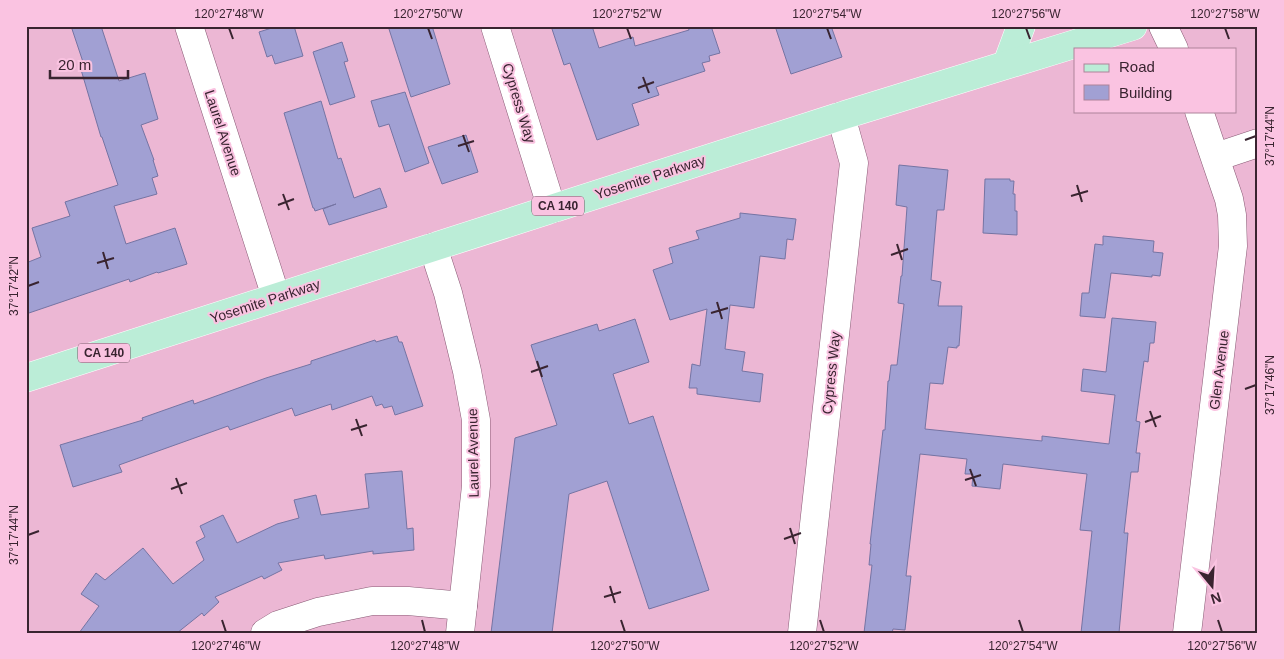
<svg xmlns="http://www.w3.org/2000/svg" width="1284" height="659" font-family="Arial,sans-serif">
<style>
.building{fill:#a1a0d3;stroke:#7574a3}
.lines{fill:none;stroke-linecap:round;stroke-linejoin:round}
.minor-casing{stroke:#895a75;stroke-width:29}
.major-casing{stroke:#fff;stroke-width:29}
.minor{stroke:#fff;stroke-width:28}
.major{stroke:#bbedd7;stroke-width:28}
.ticks{fill:none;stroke:#392430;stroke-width:2}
.labels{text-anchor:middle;stroke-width:4;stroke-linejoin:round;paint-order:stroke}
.shield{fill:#fac3e1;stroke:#735465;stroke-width:1}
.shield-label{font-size:12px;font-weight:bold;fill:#392430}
.street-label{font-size:14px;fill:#392430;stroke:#fac3e1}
.neatline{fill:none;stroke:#392430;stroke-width:2}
.ticks-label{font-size:12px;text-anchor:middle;fill:#392430}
</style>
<rect width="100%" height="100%" fill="#ecb7d4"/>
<g class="building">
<path d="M71,26H101L119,81L145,73L158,119L141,125L154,160H153L158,176L152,178L157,194L114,206L126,244L175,228L187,264L158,273L157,272L130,282L129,279L26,314V263L41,257L32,228L70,216L65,202L118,185L102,137H101L79,63L83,62Z"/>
<path d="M278,26H294L303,56L275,64L272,55L267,57L259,32Z"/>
<path d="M388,26H432L450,84L411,97Z"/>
<path d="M551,26H592L599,48L633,37L635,46L689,30L688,26H711L720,53L709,56L710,61L702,63L705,71L656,87L659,95L632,104L639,125L597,140L570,63L564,65Z"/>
<path d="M775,26H831L842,57L791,74Z"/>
<path d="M342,42L348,61L344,62L355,97L330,105L313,52Z"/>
<path d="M405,92L429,163L405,172L389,124L379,127L371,101Z"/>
<path d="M321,101L338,159L341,158L354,198L380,188L387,207L329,225L323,209L336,204L315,211L314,208H313L284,113Z"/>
<path d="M466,135L478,172L442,184L428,147Z"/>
<path d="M899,165L948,170L944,210H937L931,280L941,282L938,306H962L959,346H957V348L948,347L943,384L930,383L925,429L1042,441V436L1109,444L1115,395L1081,391L1083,369L1106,372L1112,318L1156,322L1154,343H1150L1148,362L1144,361L1136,421L1140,422L1136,453H1140L1138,472H1131L1124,533H1128L1119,633H1081L1092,531L1080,530L1087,474L1003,464L1000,489L972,486L973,474H965L967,459L920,454L906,576H911L905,630L893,629L892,633H864L872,565H869L871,544H870L883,430H885L888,381H889L891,365H897L904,304L898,303L901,276H902L907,207L896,205Z"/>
<path d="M985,179H1010V181H1014L1013,194H1015V211H1017V235L983,233Z"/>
<path d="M740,213L796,219L793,240L787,239L785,259L760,256L754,308L730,305L725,349L745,352L742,371L763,374L760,402L697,394V388H689L692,364L700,366L707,309L670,320L653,270L673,263L669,248L699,239L696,231L740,218Z"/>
<path d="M1103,236L1154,241L1153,252L1163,253L1160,276L1152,275V277L1111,273L1105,318L1080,316L1082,293H1089L1095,244L1103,245Z"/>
<path d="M635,319L649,362L613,374L629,424L653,416L709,590L649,609L607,481L569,494L552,633H491L515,438L557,425L531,345L597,324L599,331Z"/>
<path d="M397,336L399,342H402L423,406L395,415L392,406L384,408L382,404L376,406L372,396L332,410L331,404L295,416L292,408L230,430L228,426L119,465L122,472L73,487L60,445L143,420L142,418L193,400L194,404L266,378L311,364V361L375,340L376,342Z"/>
<path d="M402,471L407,529L413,528L414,550L373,554V551L325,559L324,555L278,563L282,570L264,579L262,576L215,597L219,602L204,616L202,613L177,633H79L99,606L81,594L96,573L105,580L143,548L173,584L204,560L196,542L205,537L200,526L223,515L237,543L277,524L299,518L294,500L316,495L321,515L369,508L365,474Z"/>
</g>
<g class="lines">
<g class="minor-casing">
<g id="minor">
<path d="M189,26L276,297"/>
<path d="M495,26L552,209"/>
<path d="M1163,26L1174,49"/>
<path d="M1216,157L1258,143"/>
<path d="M433,247L448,293L467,371L476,420V486L460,633"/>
<path d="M265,633L278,625L318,612L372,601H408L463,606"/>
<path d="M802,633L854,163L841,116"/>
<path d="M1187,633L1233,246L1232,215L1229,199L1199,111"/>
</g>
</g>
<g class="major-casing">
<g id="major">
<path d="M1007,64L1021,26"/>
<path d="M26,378L841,116L1133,26"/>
</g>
</g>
<use href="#minor" class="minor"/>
<use href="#major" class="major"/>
</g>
<path class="ticks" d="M229,28L233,39M428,28L432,39M627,28L631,39M827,28L831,39M1026,28L1030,39M1225,28L1229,39M643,77L649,93M638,88L654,82M463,135L469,152M1245,140L1256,136M458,146L474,141M1077,185L1082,202M283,194L289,210M1071,196L1088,191M278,205L294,199M897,244L902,260M103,252L108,269M891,255L908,249M97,263L114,258M28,286L39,282M717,302L722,319M711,313L728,308M537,361L542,377M531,372L548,366M1245,389L1256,385M1150,411L1156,427M356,419L362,436M1145,422L1161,416M351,430L367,425M970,469L976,486M176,478L182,494M965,480L981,475M171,489L187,483M790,528L795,544M28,535L39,531M784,539L801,533M610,586L615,603M604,597L621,592M222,620L226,632M422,620L425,632M621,620L625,632M820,620L824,632M1019,620L1023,632M1218,620L1222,632"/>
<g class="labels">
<g class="shield">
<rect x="532" y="196.5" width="52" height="19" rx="4"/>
<rect x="78" y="343.5" width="52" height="19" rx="4"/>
</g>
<g class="shield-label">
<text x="558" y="210">CA 140</text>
<text x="104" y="357">CA 140</text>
</g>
<g class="street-label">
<text transform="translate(519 103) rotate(73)" y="5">Cypress Way</text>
<text transform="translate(223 133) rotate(72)" y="5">Laurel Avenue</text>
<text transform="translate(650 177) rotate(-18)" y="5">Yosemite Parkway</text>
<text transform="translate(265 301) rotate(-18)" y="5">Yosemite Parkway</text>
<text transform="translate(1219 370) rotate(-83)" y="5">Glen Avenue</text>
<text transform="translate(831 373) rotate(-84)" y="5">Cypress Way</text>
<text transform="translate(473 453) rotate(-91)" y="5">Laurel Avenue</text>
</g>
</g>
<rect width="1284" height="659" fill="none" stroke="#fac3e1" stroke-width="55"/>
<rect x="1074" y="48" width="162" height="65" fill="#fac3e1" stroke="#ad839a"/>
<rect x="1084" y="64" width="25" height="8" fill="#bbedd7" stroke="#ad839a"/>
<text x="1119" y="72" font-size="15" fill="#392430">Road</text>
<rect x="1084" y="85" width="25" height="15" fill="#a1a0d3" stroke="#ad839a"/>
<text x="1119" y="98" font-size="15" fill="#392430">Building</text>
<g transform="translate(1212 586) rotate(162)" stroke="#fac3e1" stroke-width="4" paint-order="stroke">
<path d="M0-4L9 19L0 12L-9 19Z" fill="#392430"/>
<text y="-8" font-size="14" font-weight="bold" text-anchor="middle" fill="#392430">N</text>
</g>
<path d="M50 70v8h78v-8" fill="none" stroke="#392430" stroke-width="2.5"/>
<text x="58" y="70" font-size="15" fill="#392430" stroke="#fac3e1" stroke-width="4" paint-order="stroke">20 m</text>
<rect x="28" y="28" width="1228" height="604" class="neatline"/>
<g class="ticks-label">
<text x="229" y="18">120°27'48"W</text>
<text x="428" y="18">120°27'50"W</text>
<text x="627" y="18">120°27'52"W</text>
<text x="827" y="18">120°27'54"W</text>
<text x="1026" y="18">120°27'56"W</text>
<text x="1225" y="18">120°27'58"W</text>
<text transform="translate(1270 136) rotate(-90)" y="4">37°17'44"N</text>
<text transform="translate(14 286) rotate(-90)" y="4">37°17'42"N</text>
<text transform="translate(1270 385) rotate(-90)" y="4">37°17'46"N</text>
<text transform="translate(14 535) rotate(-90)" y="4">37°17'44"N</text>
<text x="226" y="650">120°27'46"W</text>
<text x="425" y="650">120°27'48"W</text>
<text x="625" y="650">120°27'50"W</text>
<text x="824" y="650">120°27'52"W</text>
<text x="1023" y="650">120°27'54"W</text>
<text x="1222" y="650">120°27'56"W</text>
</g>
</svg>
